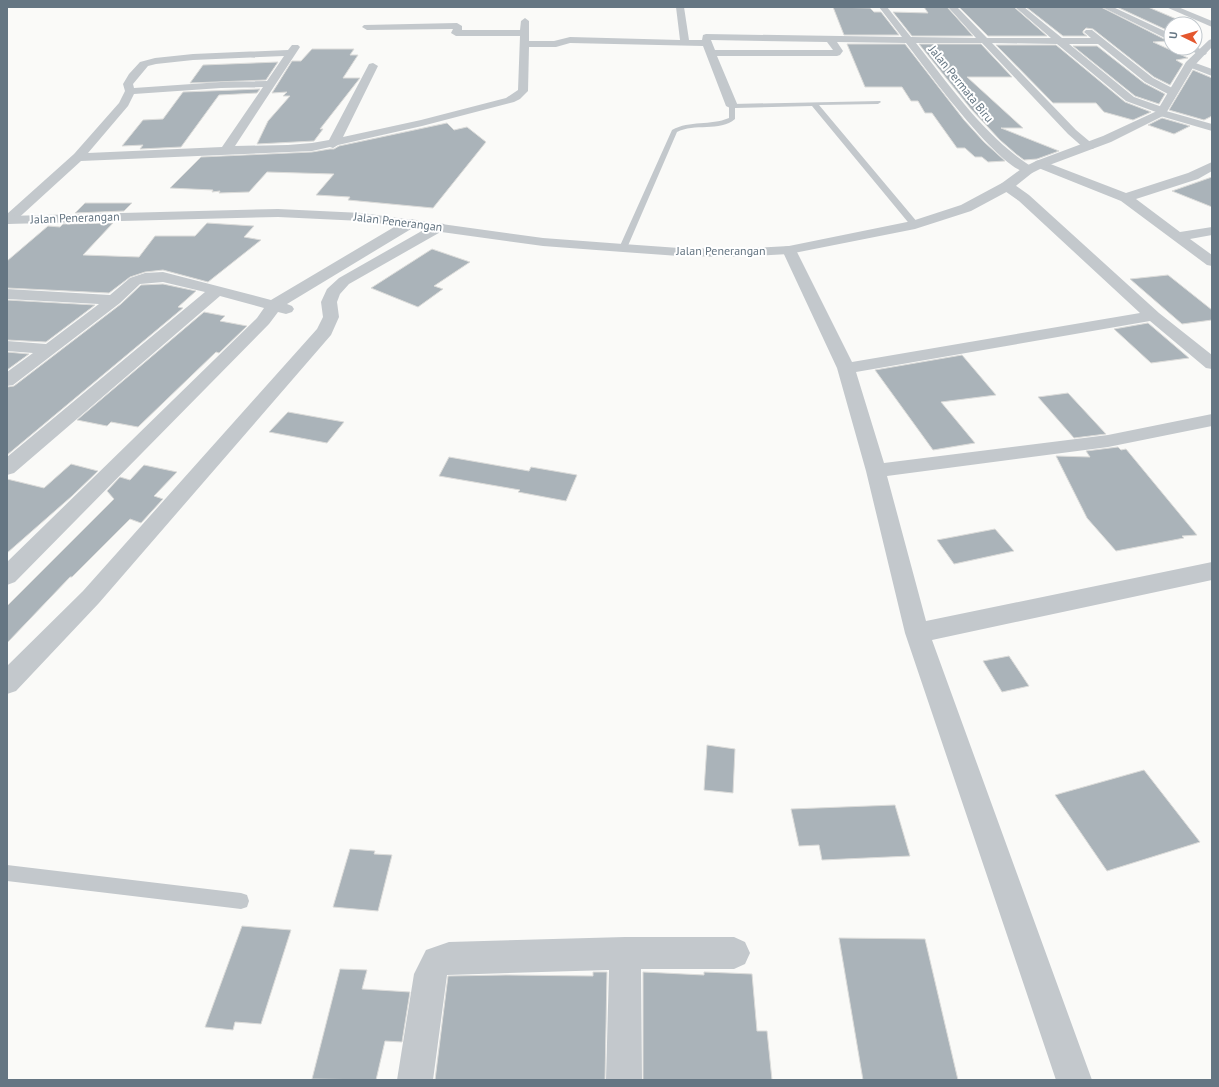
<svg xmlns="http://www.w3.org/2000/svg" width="1219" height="1087" font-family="'PT Sans',sans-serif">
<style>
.building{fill:#aab3b9;stroke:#dcdcda}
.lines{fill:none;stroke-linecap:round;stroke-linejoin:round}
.service{fill:#c3c8cc;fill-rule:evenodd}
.minor{fill:#c3c8cc;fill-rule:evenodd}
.tertiary{fill:#c3c8cc;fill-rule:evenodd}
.labels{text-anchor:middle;stroke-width:4;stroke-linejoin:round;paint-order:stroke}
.far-street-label{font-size:12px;fill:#657683;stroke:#fff}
</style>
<rect width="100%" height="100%" fill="#fafaf8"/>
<g class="building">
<path d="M833,7L870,8L874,12H881L899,35H844Z"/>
<path d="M924,7H947L973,36H912L893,12L928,13Z"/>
<path d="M959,7H1014L1047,36H988Z"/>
<path d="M1026,7H1101L1168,41L1153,42L1188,58L1176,60L1183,64L1170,85L1154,77L1093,29L1086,28L1083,31V33L1087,36H1063Z"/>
<path d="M1117,7H1148L1188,24H1171V32Z"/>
<path d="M847,44H905L964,120L984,142L1005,161L988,162L982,157H975L965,148H957L932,113H925L918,101H911L902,87H865Z"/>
<path d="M919,44H981L1012,77H967L1023,128H1001L1059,151L1037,159L1024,160L1016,154L1000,140L971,109Z"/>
<path d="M996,45H1056L1125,102L1151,112L1133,120L1104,112L1096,103H1053Z"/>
<path d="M1073,46H1097L1144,83L1165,94L1159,104L1135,96Z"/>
<path d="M312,49H354L350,55H358L343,78H360L320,129H323L314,141L257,144L268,121L290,96H283L287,92L272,93L292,61H301Z"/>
<path d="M278,62L266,80L190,83L203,65Z"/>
<path d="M1193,70L1212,78V116L1204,120L1169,110Z"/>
<path d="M260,89L257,93L219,95L181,147L140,149L143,145L122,146L143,120L163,119L183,92Z"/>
<path d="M1162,118L1190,126L1174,134L1148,125Z"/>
<path d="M447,123L454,130L467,127L486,142L433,208L348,200L350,197L316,195L334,174L267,172L249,192L219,193L220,191L212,192L213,190L170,188L201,157L312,152L330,149H334L339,146Z"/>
<path d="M1212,177V207L1172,191Z"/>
<path d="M85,203H132L124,211L75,213Z"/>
<path d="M113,223L83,255L139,257L155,236H195L207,223L254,226L244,237L261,240L208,282L163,270L145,272L130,277L109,293L7,288V261L48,226L60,227L63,224Z"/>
<path d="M432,249L470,262L434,286L443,289L418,307L371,288Z"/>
<path d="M1168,275L1212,310V320L1182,324L1130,279Z"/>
<path d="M163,284L196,291L178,307L183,308L7,455V387L14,386L121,304L141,285Z"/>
<path d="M7,300L95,305L46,342L7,340Z"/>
<path d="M204,312L225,316L220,321L247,326L219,353L216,352L138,427L111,422L107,426L77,420Z"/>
<path d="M1148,323L1189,358L1151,363L1114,329Z"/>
<path d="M7,352L29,354L7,370Z"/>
<path d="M962,355L996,395L941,402L975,443L933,450L875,370Z"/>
<path d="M1068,393L1106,434L1074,438L1038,397Z"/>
<path d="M288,412L344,422L327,443L269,432Z"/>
<path d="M1118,447L1121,450L1126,449L1197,535L1182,536L1184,538L1116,551L1087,518L1056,456L1090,457L1086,451Z"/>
<path d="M449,457L529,471L531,467L577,475L566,501L518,492L520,490L439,476Z"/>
<path d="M71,464L98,471L72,496L7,553V479L44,488Z"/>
<path d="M144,465L177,472L154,496L163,499L141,523L130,519L72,577H70L7,643V606L114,499L107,491L120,477L130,480Z"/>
<path d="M995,529L1014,551L954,564L937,540Z"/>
<path d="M1009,656L1029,686L1002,692L983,661Z"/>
<path d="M707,745L735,749L733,793L704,790Z"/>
<path d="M1144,770L1200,842L1107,871L1055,795Z"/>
<path d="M895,805L910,856L822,860L819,845L799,846L791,809Z"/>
<path d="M350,849L375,851L374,854L392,855L378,911L333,907Z"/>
<path d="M242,926L291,930L261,1024L235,1022L233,1030L205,1027Z"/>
<path d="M839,938L925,939L958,1080H863Z"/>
<path d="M340,969L367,970L362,989L410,992L402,1042L385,1041L376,1080L312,1079Z"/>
<path d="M593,972H607L605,1080H435L448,976L506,975L593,976Z"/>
<path d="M643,972L704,975V972L752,974L757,1031H767L772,1080H643Z"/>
</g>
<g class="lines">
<g class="service">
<path d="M880,101L881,102L878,104L819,105L918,223V227H912L812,106L735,108V119C720,132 694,123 677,132L627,248L623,250L619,248L672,130C690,120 710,126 729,118V106L732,104Z"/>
<path d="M7,865L241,893L247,895L249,901L247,907L241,909L7,881Z"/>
</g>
<g class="minor">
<path d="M676,7H684L689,40H702L703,35L706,34L902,37L879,7H887L911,37L976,38L948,7H957L987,38H1051L1015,7H1024L1062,38H1091L1084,32L1086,30H1092L1153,78L1176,90L1177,92L1176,94H1168L1145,82L1098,44H1069L1134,97L1165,108L1166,111L1212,124V131L1157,115L1156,112L1126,101L1057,44L992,43L1076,130L1095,146L1093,149H1085L1068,134L982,43H916C951,87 985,137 1032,167L1034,170L1032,173C1005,179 924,66 906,43L837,42L843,51L840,55L837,56H717L738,106L732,109L726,106L703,46L570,43L556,47H529L528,91L520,99L514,102L422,126L338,145L333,148L330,147L312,151L81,161L13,223L7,224V214L74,154L119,103L125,91L123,84L129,74L140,62L155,58L193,54L288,50L292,45H298L300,47L235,146L288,145L312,143L329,140L369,64L373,63L378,66L343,137L421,120L506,98L518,90L520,36H456L451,33L453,29L367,30L362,27L364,25L457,23L462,26V30H520L521,21L525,18L529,21V41H554L570,37L680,40ZM711,40L827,42L833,50H715ZM284,56L267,81L221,82L134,88L133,84L148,66L156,64L193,60ZM263,87L222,147L88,153L128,106L134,94L221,88Z"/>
<path d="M1102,7H1113L1171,34V41Z"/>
<path d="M1166,7H1178L1212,21V27Z"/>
<path d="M1195,46L1207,53L1205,55H1199L1187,48H1195Z"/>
<path d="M1190,61L1212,69V76L1186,66L1185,64Z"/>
<path d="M1040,160L1126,193L1188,173L1212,162V171L1198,179L1136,199L1180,232L1212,227V235L1190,239L1212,255V266L1207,265L1121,201L1036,167L1034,164L1036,161Z"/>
<path d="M1007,182L1012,183L1029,195L1159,313L1212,355V369L1206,368L1150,321L856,372L884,463L1108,435L1212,414V426L1108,447L887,476L926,621L1212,562V580L932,640L1092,1080H1056L905,633L866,471L837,368L782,250L784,247L789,246L794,247L796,250L852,362L1140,313L1019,201L1002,189L1000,186L1002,183Z"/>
<path d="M411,219L416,220L418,223L416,226L287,304L292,306L294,309L292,312L286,314L278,312L269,324L15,582L7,585V562L257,318L264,308L220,296L14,473L7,475V457L205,292L163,282L140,284L120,303L13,385L7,386V372L33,353L7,351V341L46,344L99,304L7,299V289L110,295L130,278L145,273L163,272L271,300L406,220Z"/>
<path d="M439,223L444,224L446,227L444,230L349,284L340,294L337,302L339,317L331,335L99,603L16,691L7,694V666L83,591L317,329L323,317L321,302L327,289L339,278L434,224Z"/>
<path d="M625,937H734L745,942L750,953L745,964L734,969H641L642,1080H606L609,970L447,975L433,1080H397L414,974L426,950L449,942Z"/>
</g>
<path class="tertiary" d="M1212,39V47L1194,66L1165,115L1111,142L1044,167L1032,173L1012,189L971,211L915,229L789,254L731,257L679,256L623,252L543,246L362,221L278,217L7,224V216L278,209L362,213L543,238L623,244L679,248L731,249L789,246L912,221L961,205L1002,183L1024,167L1036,161L1103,136L1157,111L1186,62L1209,40Z"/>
</g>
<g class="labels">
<g class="far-street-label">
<text transform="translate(961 84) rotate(51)" y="4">Jalan Permata Biru</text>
<text transform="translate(75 218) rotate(-2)" y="4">Jalan Penerangan</text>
<text transform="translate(398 222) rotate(7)" y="4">Jalan Penerangan</text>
<text x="721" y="255">Jalan Penerangan</text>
</g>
</g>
<rect width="1219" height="1087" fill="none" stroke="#657683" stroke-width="16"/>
<g transform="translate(1183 36) rotate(275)"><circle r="19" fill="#ffffff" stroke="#c1c8cd"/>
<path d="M0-3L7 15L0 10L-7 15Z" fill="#e4572e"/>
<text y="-6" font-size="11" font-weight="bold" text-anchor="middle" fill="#657683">U</text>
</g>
</svg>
